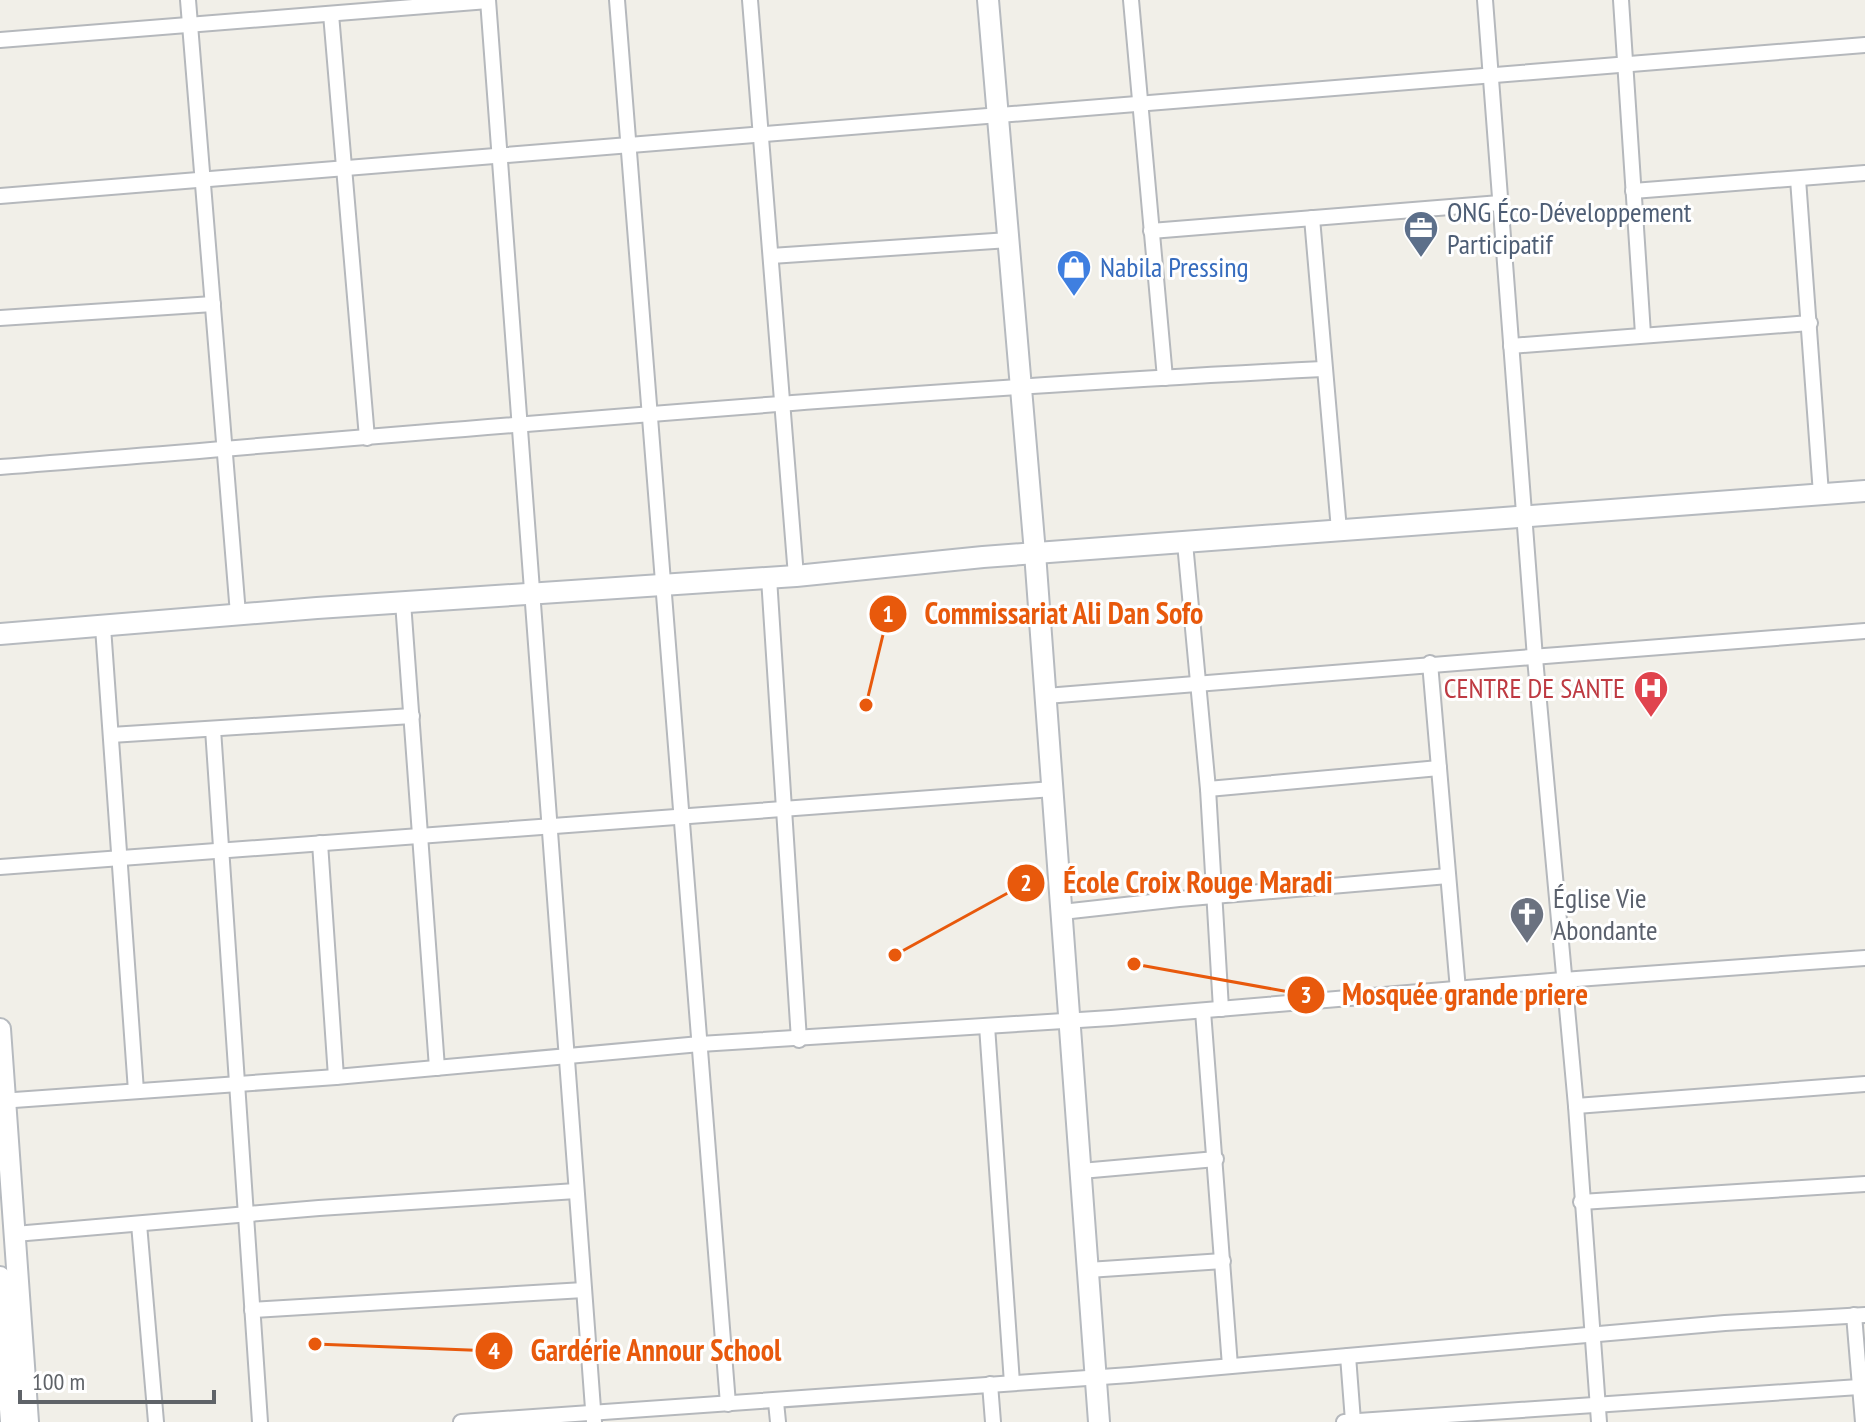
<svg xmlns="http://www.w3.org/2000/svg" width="1865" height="1422" font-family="'PT Sans Narrow',sans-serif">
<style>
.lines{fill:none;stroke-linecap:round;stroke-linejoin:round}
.street-casing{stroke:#b5b8bc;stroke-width:18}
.secondary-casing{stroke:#b6babf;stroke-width:24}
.street{stroke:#fff;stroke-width:14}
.secondary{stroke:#fff;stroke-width:20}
.labels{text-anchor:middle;stroke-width:6;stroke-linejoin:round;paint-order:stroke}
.service-label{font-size:28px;fill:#4e5e75;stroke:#fff;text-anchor:start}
.shop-label{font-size:28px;fill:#366cbe;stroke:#fff;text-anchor:start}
.health-label{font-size:28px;fill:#be3a42;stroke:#fff;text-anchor:end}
.worship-label{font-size:28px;fill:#5b616d;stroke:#fff;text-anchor:start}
.leader{fill:none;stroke:#e8590c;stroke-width:3}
.callout-dot{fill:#e8590c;stroke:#fff;stroke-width:3}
.mark-label{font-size:24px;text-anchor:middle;font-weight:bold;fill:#fff}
.callout-label{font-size:30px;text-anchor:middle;font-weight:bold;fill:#e8590c;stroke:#fff;stroke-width:6;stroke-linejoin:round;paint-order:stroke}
</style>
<rect width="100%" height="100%" fill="#f1efe8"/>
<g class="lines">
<g class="street-casing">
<g id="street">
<path d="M188,0L238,614"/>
<path d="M488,0L594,1422"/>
<path d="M617,0L728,1404"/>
<path d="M750,0L796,576"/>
<path d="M1131,0L1165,378"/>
<path d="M1485,0L1535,658L1576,1106L1599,1422"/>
<path d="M1621,0L1643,334"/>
<path d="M331,14L367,438"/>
<path d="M0,40L488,1"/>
<path d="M1798,179L1821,494"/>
<path d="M1633,191L1865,173"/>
<path d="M0,196L1865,45"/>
<path d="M1312,218L1339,530"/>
<path d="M1151,231L1500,203"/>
<path d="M771,256L1009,240"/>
<path d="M0,318L213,304"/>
<path d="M1511,346L1810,323"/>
<path d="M0,467C441,432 881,391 1323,369"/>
<path d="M1185,543L1208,789L1221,1009"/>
<path d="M769,578L799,1040"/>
<path d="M403,602L437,1068"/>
<path d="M103,627L136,1091"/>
<path d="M1430,663L1458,990"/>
<path d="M1046,696C1319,672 1592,653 1865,631"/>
<path d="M213,729L260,1422"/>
<path d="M111,735L412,716"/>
<path d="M1208,789L1439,768"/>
<path d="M320,843L336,1077"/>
<path d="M0,867L1053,789"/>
<path d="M1062,912L1179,899L1448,876"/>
<path d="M1203,1011L1230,1366"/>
<path d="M987,1026L1012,1383"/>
<path d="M0,1101L336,1077L700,1044L1111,1018L1563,980L1865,958"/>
<path d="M1576,1106L1865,1084"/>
<path d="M1081,1171L1216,1159"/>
<path d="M1581,1202L1865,1184"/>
<path d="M139,1224L156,1422"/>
<path d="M15,1234L319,1208L576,1191"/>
<path d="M1088,1270L1223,1261"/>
<path d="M252,1310L584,1290"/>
<path d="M1854,1315L1863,1422"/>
<path d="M1348,1356L1353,1421"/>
<path d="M990,1384L993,1422"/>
<path d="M776,1402L778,1422"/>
<path d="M461,1422L1130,1375L1725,1323L1865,1315"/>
<path d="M1344,1422L1859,1387"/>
</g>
</g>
<g class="secondary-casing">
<g id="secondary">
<path d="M988,0L1035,553L1099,1422"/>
<path d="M0,634L317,608L796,576L983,557L1865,491"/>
<path d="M0,1029L28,1422"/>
<path d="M0,1277L11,1422"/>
</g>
</g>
<use href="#street" class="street"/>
<use href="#secondary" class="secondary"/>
</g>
<defs>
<g id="office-pin" transform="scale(1.8)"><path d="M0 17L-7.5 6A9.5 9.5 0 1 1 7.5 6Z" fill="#5c6f8a" stroke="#fff"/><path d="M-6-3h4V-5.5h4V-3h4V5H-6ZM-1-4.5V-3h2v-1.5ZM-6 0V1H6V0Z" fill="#fff"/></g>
<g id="shop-pin" transform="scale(1.8)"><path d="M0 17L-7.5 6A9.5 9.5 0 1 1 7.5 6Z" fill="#3f7fe0" stroke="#fff"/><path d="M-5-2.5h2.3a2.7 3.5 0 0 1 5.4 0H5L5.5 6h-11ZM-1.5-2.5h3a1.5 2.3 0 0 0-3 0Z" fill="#fff"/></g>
<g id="hospital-pin" transform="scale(1.8)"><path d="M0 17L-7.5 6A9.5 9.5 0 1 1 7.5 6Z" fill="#e0444e" stroke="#fff"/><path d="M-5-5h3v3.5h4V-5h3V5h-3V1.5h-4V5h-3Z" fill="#fff"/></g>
<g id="church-pin" transform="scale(1.8)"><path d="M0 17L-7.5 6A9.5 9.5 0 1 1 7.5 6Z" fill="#6b7280" stroke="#fff"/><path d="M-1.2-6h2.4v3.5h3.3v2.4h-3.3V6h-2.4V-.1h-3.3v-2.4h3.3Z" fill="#fff"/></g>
</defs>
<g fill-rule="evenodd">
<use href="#office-pin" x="1421" y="228"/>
<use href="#shop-pin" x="1074" y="267"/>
<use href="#hospital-pin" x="1651" y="688"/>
<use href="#church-pin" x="1527" y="914"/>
</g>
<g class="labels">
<g class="service-label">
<text x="1447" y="222">ONG Éco-Développement<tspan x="1447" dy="32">Participatif</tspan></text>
</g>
<g class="shop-label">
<text x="1100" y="277">Nabila Pressing</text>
</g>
<g class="health-label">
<text x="1625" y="698">CENTRE DE SANTE</text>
</g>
<g class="worship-label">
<text x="1553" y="908">Église Vie<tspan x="1553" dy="32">Abondante</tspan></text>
</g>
</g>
<path class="leader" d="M866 705L888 614M895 955L1026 883M1134 964L1306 995M315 1344L494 1351"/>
<g class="callout-dot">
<circle cx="866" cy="705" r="8"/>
<circle cx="895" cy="955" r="8"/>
<circle cx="1134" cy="964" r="8"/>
<circle cx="315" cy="1344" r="8"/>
<circle cx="888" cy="614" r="20"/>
<circle cx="1026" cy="883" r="20"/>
<circle cx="1306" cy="995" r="20"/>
<circle cx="494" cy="1351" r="20"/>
</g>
<g class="mark-label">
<text x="888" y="622">1</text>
<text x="1026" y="891">2</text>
<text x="1306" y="1003">3</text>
<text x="494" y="1359">4</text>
</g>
<g class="callout-label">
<text x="1064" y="624">Commissariat Ali Dan Sofo</text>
<text x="1198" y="893">École Croix Rouge Maradi</text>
<text x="1465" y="1005">Mosquée grande priere</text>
<text x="656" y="1361">Gardérie Annour School</text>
</g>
<path d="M20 1390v12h194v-12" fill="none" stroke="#5f6368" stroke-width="4"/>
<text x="32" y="1390" font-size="24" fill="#5f6368" stroke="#ffffff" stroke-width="6" paint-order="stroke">100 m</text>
</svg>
